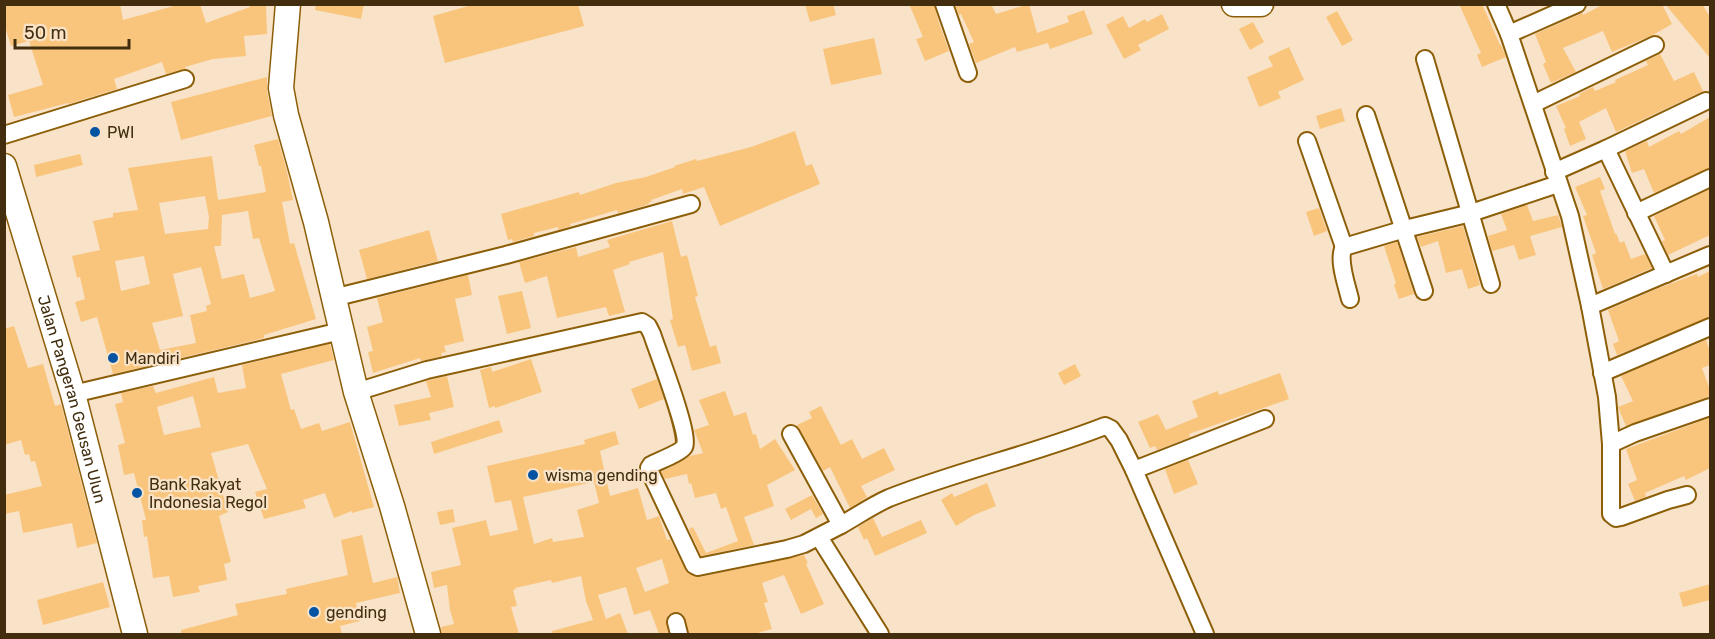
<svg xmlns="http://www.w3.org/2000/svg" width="1715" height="639" font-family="Rubik,sans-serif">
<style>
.building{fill:#f9c57d;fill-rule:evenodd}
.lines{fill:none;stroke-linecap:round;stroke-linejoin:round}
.street-casing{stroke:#8c5e08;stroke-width:20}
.secondary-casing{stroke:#8c5e08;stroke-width:27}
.street{stroke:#fff;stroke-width:16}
.secondary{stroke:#fff;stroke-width:24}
.poi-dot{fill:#0554a3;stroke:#f8e3c8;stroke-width:2}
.labels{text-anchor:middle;stroke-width:4.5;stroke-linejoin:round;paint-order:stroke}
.poi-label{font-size:16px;fill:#422e0f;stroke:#f8e3c8;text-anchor:start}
.street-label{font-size:16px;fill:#422e0f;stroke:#f8e3c8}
</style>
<rect width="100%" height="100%" fill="#f8e3c8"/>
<g class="building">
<path d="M4,4H120L123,20L181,4H200L206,23L250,7V4H266L267,34L244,36L246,56L213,59L185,67L186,69L166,74L162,62L114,79L117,89L68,104V103L14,117L8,95L43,85L29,41L11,46L4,23Z"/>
<path d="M316,4H364L361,19L315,10Z"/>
<path d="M475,4H578L584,26L445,63L433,16Z"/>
<path d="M805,4H833L836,15L810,22Z"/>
<path d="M909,4H934L939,23L949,51L925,61L916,39L923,37Z"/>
<path d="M955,4H991L996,14L1029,4L1037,33L1069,22L1067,16L1084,10L1093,34L1050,49L1048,43L1017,52L1015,47L976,63L969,44L974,42L961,14L959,15Z"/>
<path d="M1459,4H1482L1500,45H1501L1506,57L1482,67L1477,55L1481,53Z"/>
<path d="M1604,4H1662L1672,24L1653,35L1612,52L1603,31L1563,48L1576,72L1551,83L1543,64L1546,62L1535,34L1583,13V15Z"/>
<path d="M1665,4H1702L1710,17V58Z"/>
<path d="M1337,11L1353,40L1342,46L1326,17Z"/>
<path d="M1162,14L1169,29L1138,45L1141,50L1124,59L1106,25L1123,16L1129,28L1145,19L1147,22Z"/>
<path d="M1253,22L1264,42L1250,50L1239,29Z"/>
<path d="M874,38L882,74L831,85L823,49Z"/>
<path d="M1289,47L1304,80L1278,92L1281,98L1259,107L1247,77L1273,66L1268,57Z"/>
<path d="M1660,54L1674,81L1694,72L1703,91L1616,132L1606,108L1579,122L1586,139L1570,146L1564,129L1566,128L1556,106L1580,96L1579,94L1593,87L1595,91L1616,82L1615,80L1648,65L1646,61Z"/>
<path d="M267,77V91L272,116L181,140L171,102Z"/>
<path d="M1341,108L1345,121L1320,129L1316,116Z"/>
<path d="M1710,117V168L1654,193L1644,169L1632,173L1625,151L1647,141L1649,147L1679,131L1681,134Z"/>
<path d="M795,131L806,166L812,164L820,184L720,226L704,187L683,194L682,189L651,200L652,202H649V204L640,207L618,213L617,210L570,224L571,226L558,230V227L534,233V236L513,242L512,239L508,240L501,214L579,192L580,195L616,183L646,177L675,167L674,166L696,159L697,161L751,147Z"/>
<path d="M278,139L287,172L293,200L282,202L290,244L294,243L316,319L264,335V338L113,374L97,317L81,322L75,302L85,299L80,277L77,278L72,256L100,250L93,221L113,217V213L138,210L128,168L212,156L218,200L266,192L261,166H259L254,145ZM205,196L209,217L208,229L165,234L159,203ZM248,211L253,239L259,238L275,291L250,298L244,274L222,279L214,246H221L222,215ZM144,256L150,284L121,291L115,261ZM201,267L211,304L206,306L207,311L190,315L196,343L160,350L152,323L183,316L173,274Z"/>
<path d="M80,154L83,165L36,177L34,165Z"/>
<path d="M1600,177L1605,189L1600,191L1615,234L1616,233L1620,243L1624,241L1631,259L1645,254L1652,268L1603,289L1592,255L1596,253L1583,216L1587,215L1575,187Z"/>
<path d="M1710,189V235L1668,255L1662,241L1665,240L1654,216Z"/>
<path d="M1527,205L1533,221L1558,215L1562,227L1530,236L1536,255L1519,260L1514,245L1492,251L1488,236L1507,230L1501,214Z"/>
<path d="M1319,208L1327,231L1314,236L1306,212Z"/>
<path d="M672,221L681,257L687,255L698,296L695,297L710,347L716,345L721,363L692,371L685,345L678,347L670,320L673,319L663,252L629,262L630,264L613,270L625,312L609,316L606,307L557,318L547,276L525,283L519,262L576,247L578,257L610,247L607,240Z"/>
<path d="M1463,226L1480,285L1468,289L1462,269L1446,273L1438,241L1421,247L1417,237Z"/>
<path d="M429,230L438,261L367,279L359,250Z"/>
<path d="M1397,242L1414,294L1399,299L1394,285L1396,283L1384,246Z"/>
<path d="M1710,271V317L1617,355L1613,344L1619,341L1608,310L1659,288L1697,274L1698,277Z"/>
<path d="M468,275L472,295L455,299L464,341L444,346L446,352L441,353L442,356L421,361L420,358L373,373L368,352L373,351L367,327L383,322L377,298Z"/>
<path d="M522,291L531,328L507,334L498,296Z"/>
<path d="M14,326L28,368L43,364L55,406L61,404L97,543L77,548L72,523L23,533L19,511L4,514V495L42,486L35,461L31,462L29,454L25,455L21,440L4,445V329Z"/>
<path d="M1706,340L1710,352V365L1702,368L1710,390V396L1626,426L1618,407L1633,401L1621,376Z"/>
<path d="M330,344L334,360L281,374L291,410L294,409L301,429L319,423L322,431L350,422L374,507L352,513V511L334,518L325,493L303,500L306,508L264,519L255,492L267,489L248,444L211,453L228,512L219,516L231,562L224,564L227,580L198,586L200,592L173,597L169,576L153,578L147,536L144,537L142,520H146L134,473L124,475L118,445L125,443L115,404L123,402L121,393L153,386L156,393L214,377L218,393L246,388L242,365ZM193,396L201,427L164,435L157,407Z"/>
<path d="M531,359L542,392L495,408V406L489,408L480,370L491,367L492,372Z"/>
<path d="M1075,364L1081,376L1064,385L1058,373Z"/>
<path d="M1280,373L1289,399L1189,434L1190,437L1157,450L1155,446L1150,448L1138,422L1158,414L1166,430L1198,417L1192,401L1218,391L1219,395Z"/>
<path d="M447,376L454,407L429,413L431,420L399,426L394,405L431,397L426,381Z"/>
<path d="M657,379L664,399L639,409L631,389Z"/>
<path d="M725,391L734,416L746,412L753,435L756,434L760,449L775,439L795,470L767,485L774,506L744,517L754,545L701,556L689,529L693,527L706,553L738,541L726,507L721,509L716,493L695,498L691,483L689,484L687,474L665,479L661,472L679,463L690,456L703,453L694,430L709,425L699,400Z"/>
<path d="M821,406L841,445L852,439L862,459L884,448L895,470L861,486L867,497L850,508L830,467L823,471L797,425L812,418L809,412Z"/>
<path d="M1709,418L1710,423V468L1686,480L1684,476L1645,493L1646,497L1635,501L1628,484L1637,480L1626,449Z"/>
<path d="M499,420L503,432L434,454L431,442Z"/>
<path d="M615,431L619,444L600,451L610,496L638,488L647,520L659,516L667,540L670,539L685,569L689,574L700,577L804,555L808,563L806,564L824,604L801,614L784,575L762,583L768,602L764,603L772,629L754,634H689L684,615L679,612H674L668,615L666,620L668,634H659L650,610L634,615L626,587L598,595L606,619L620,613L628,634H553L552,631L593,620L586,601L581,576L552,583L551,580L515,588L516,589L513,590L517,606L511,607L519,634H442L441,627L454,624L450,610L447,585L434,588L431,572L461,565L452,528L486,520L490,536L518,530L511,500L495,503L487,466L585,444L584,440ZM594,482L599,503L577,510L584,537L553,542L552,538L534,544L523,497ZM662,559L669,583L645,592L636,568Z"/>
<path d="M1188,460L1198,484L1174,494L1165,469Z"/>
<path d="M987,483L996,506L974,515L956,526L941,500L952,493L954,497Z"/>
<path d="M812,495L823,514L816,518L811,509L791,520L785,509Z"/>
<path d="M453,509L455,522L440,525L437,512Z"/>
<path d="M873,518L882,537L921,520L927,533L875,556L867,538L864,540L858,527Z"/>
<path d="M362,535L373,583L397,577L400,593L356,603L360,621L340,626L342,634H181V630L238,615L235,604L287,594L286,589L348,575L341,540Z"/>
<path d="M103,582L110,607L43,625L37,600Z"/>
<path d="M1710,584V600L1683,607L1679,593Z"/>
</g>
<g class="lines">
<g class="street-casing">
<g id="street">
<path d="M944,4L968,73"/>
<path d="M1496,4L1509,34L1570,216L1590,306L1607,397L1611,444V514L1616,518L1621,517L1668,500L1687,495"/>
<path d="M1509,34L1577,4"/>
<path d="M1425,59L1491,284"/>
<path d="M1533,104L1655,45"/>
<path d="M1366,115L1424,291"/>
<path d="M4,135L185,79"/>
<path d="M1307,141L1344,247"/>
<path d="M1606,149L1666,274"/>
<path d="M1554,172L1606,149L1706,101"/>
<path d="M1636,213L1710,178"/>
<path d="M333,298L506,255L691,204"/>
<path d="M1350,299C1347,286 1337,259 1344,247L1405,229L1471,213L1558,184"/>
<path d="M1590,306L1710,255"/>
<path d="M1602,373L1710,327"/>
<path d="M356,392L427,370L642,322L648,326L652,334C657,350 691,436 684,447C680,453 658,461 651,465L649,468L650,472L694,565L698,567L787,549L804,544L841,525L791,434"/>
<path d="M73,394L341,331"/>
<path d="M1611,444L1635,433L1710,407"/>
<path d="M1134,470L1265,419"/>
<path d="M841,525C857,516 873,505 889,498C960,470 1034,454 1105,426L1111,429L1119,440L1134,470L1205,634"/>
<path d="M819,537L880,634"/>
<path d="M676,622L679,634"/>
</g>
</g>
<g class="secondary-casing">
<g id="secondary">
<path d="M288,4L281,88L286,115L316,222L356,392L392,506L428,634"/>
<path d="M1234,4H1261"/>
<path id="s1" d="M4,166L73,394L135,634"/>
</g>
</g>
<use href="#street" class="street"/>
<use href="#secondary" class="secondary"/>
</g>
<g class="poi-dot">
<circle cx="95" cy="132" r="6"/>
<circle cx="113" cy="358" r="6"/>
<circle cx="533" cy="475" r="6"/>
<circle cx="137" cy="493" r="6"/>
<circle cx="314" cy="612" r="6"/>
</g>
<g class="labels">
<g class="poi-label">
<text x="107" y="138">PWI</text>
<text x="125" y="364">Mandiri</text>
<text x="545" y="481">wisma gending</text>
<text x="149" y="490">Bank Rakyat<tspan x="149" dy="18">Indonesia Regol</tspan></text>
<text x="326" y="618">gending</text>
</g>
<g class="street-label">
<text dy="6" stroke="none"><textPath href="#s1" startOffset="243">Jalan Pangeran Geusan Ulun</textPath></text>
</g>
</g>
<rect width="1715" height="639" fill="none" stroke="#422e0f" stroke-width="12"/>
<path d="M15 39v9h114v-9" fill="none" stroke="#422e0f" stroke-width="3"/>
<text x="24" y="39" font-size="18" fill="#422e0f" stroke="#f8e3c8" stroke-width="4.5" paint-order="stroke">50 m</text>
</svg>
